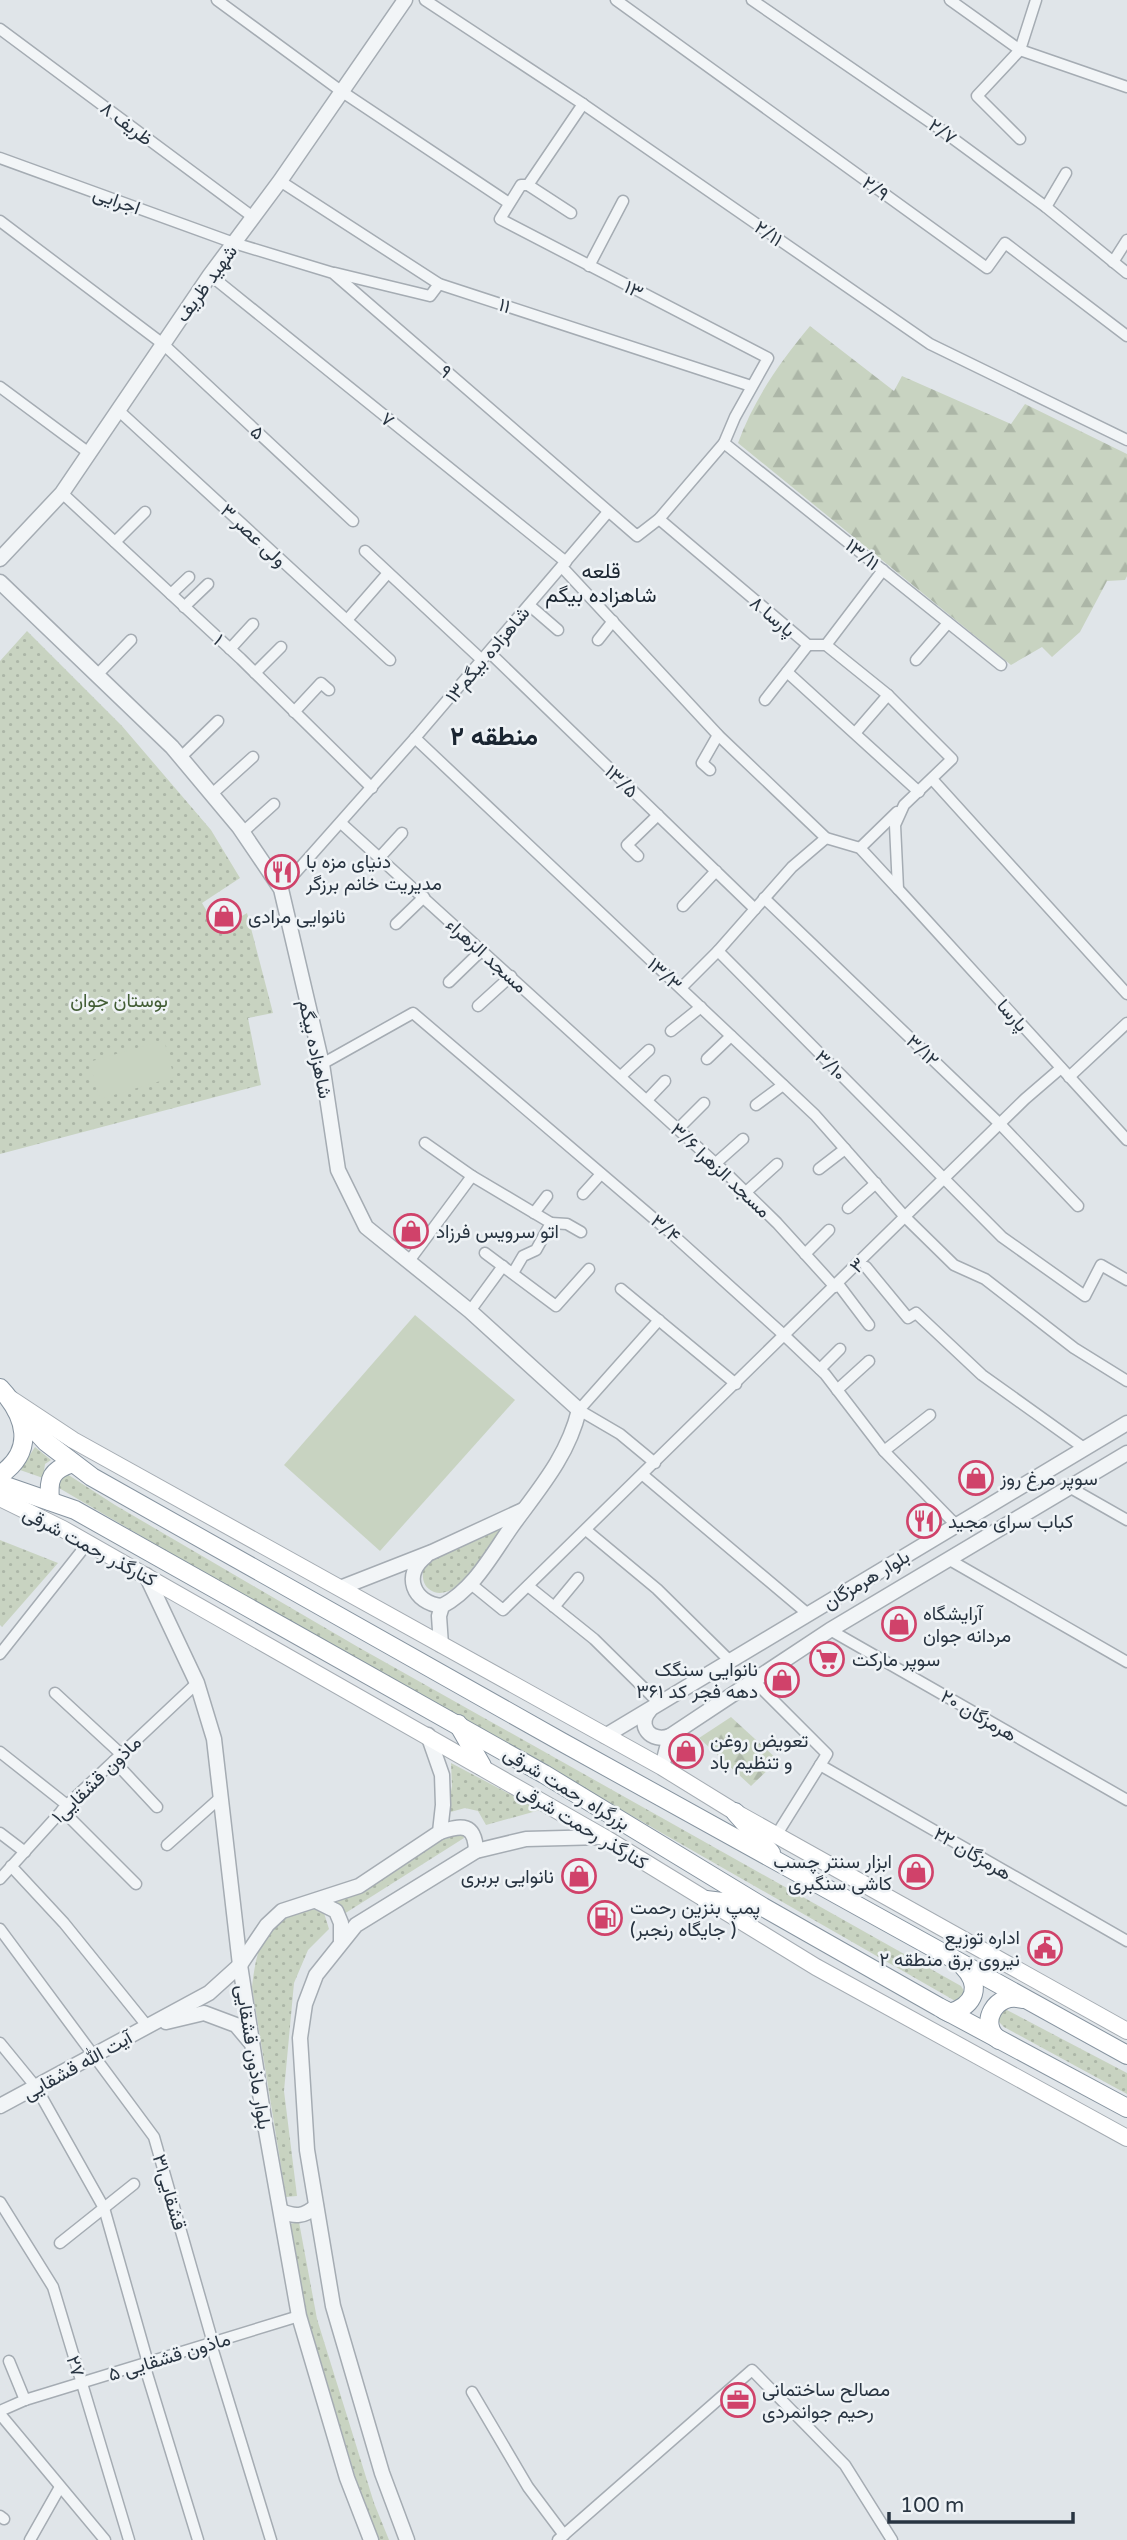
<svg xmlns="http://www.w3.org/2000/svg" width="1127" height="2540" font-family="'Varela Round',Vazirmatn,sans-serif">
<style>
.grass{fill:url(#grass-dots)}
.forest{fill:url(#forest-firs)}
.garden{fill:#c8d3c1}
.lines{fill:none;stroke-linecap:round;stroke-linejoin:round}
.minor-casing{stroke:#a5acb3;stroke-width:13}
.tertiary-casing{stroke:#a5acb3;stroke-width:17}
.secondary-casing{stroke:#a5acb3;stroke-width:18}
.trunk-casing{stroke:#8794a0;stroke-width:20}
.minor{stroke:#f2f5f7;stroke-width:10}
.tertiary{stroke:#f2f5f7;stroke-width:14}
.secondary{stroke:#fff;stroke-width:16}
.trunk{stroke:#fff;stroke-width:18}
.labels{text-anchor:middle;stroke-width:5;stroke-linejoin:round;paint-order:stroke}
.street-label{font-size:19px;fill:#283441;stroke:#eff3f6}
.poi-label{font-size:19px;fill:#283441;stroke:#eff3f6;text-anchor:start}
.park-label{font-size:19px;fill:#425d35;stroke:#eff3f6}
.neighbourhood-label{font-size:21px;fill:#1a2531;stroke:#eff3f6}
.district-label{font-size:26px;font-weight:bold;fill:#1a2531;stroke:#eff3f6}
</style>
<defs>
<pattern id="grass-dots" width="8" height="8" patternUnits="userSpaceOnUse" patternTransform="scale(1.75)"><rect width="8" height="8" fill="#c8d3c1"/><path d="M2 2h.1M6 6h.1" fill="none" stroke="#acb6a7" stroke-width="1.8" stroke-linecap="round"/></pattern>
<pattern id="forest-firs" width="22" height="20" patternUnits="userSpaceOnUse" patternTransform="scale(1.75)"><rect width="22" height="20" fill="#c8d3c1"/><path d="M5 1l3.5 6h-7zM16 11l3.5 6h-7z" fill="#acb6a7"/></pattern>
</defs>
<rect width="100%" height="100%" fill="#e0e5e9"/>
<g class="grass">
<path d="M27,631L122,726L211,830L240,878L202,903L218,930L247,913L273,1013L248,1018L261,1085L0,1154V661Z"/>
<path d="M35,1447L51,1460L45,1464L43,1478L20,1470Z"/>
<path d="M67,1474L115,1505L358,1647L961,1986L964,1991V1996L957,2002L524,1754L355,1661L59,1488L60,1477Z"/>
<path d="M508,1523C495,1542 461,1601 434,1592C424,1588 422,1580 423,1570C441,1545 481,1535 508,1523Z"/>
<path d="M0,1540L58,1563L2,1627L0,1625Z"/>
<path d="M451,1763L540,1810L486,1825L478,1811L465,1808L447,1813L452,1786Z"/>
<path d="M462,1833L464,1838L344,1914L337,1902L378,1881L436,1842Z"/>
<path d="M313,1909L324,1913L329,1929L308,1950L294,1983L284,2091L297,2196L286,2197L252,1987C255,1960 261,1923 291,1913C298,1911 306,1910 313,1909Z"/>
<path d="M1003,2008L1127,2073V2094L1004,2027L998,2021L999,2011Z"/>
<path d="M299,2222L317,2319L374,2503L389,2540H379L362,2499L304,2306L290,2224Z"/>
</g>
<g class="forest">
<path d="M810,326L894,391L902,376L1011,424L1025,404L1127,454V576L1125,580L1107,581L1080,632L1052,657L1042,647L1011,665L738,443C754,399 780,362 810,326Z"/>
<path d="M731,1717L778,1760L751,1786L699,1738Z"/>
</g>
<g class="garden">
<path d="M164,1040L174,1077L100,1099L89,1062Z"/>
<path d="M415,1315L515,1400L380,1551L284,1465Z"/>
</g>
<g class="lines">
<g class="minor-casing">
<g id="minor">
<path d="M217,0L341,91L509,203"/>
<path d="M425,0L583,104L930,344L1127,440"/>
<path d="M616,0L987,268L1005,243L1127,336"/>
<path d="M752,0L940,129L1046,207L1127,273"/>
<path d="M950,0L1020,50L1127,87"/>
<path d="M0,29L253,217"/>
<path d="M1020,139L977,96L1020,50L1036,0"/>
<path d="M0,158L234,243L333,273L637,536L659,519L724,443L735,417L768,358L500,219L521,185H528L583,104"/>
<path d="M280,181L439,284L751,386"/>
<path d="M528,185L571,213"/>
<path d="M1046,207L1066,173"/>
<path d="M0,221L163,344L353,521"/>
<path d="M1113,262L1127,240"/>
<path d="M589,266L623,201"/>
<path d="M335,273L430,296L439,284"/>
<path d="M210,275L566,562"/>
<path d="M0,387L89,453"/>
<path d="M118,410L390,660"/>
<path d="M724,443L1001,665"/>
<path d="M62,493L241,659L372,788"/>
<path d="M659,519L808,645H826L888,695L952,759L904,805L895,825L898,889L1127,1140"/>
<path d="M115,542L145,512"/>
<path d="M365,551L482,660"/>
<path d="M562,567L718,735L826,838L860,848L898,889"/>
<path d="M171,594L189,577"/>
<path d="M529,605L558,630"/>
<path d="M184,607L208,584"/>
<path d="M347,620L388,573"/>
<path d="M598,640L613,621"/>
<path d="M826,645L883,570"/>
<path d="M230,649L253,624"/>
<path d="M489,652L755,909"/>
<path d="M916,660L948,623"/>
<path d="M787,672L919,792"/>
<path d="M255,673L281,647"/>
<path d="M97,675L131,640"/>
<path d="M765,700L808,645"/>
<path d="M294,712L321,683L329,690"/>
<path d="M856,732L888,695"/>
<path d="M415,738L815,1115L906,1218L954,1265L985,1279L1074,1348L1127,1381"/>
<path d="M181,757L218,721"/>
<path d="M710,770L702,763L718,735"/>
<path d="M932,779L1127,994"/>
<path d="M212,794L253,757"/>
<path d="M341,823L725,1172L777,1223L835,1287"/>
<path d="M243,832L274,804"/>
<path d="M860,848L897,812"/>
<path d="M638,856L627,845L658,815"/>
<path d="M380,857L402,833"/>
<path d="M281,889L415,738L608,512"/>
<path d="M764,898L1000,1124L1078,1206"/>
<path d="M683,906L716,871"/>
<path d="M396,924L424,897"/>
<path d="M718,951L1002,1237L1085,1296L1101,1265L1127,1280"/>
<path d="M449,982L482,950"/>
<path d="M681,988L718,951L792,867L826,838"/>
<path d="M478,1006L511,976"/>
<path d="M671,1031L701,1007"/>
<path d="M707,1059L731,1036"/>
<path d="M322,1064L413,1013L672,1234L785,1336L825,1374L884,1451L956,1525"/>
<path d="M621,1076L649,1050"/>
<path d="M1069,1077L1127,1023"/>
<path d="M647,1100L665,1081"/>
<path d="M756,1105L783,1085"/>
<path d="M678,1129L704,1103"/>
<path d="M716,1163L743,1139"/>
<path d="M819,1169L845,1149"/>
<path d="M472,1176L551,1223L536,1250L523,1256L513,1273"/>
<path d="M746,1192L777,1164"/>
<path d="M583,1194L601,1174"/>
<path d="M848,1208L876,1183"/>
<path d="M534,1213L547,1196"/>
<path d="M551,1223L567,1224L581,1232"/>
<path d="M485,1253L556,1306L589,1269"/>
<path d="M805,1254L829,1230"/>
<path d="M409,1261L472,1176L425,1143"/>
<path d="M866,1267L908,1318L916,1313L982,1375L1084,1448"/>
<path d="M838,1284L869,1325"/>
<path d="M621,1289L736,1384"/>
<path d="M470,1311L503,1266"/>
<path d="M820,1369L840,1349"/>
<path d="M837,1390L869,1361"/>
<path d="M884,1451L930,1415"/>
<path d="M655,1463L620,1434L579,1410L659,1320"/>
<path d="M643,1475L808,1614"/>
<path d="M1069,1487L1127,1520"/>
<path d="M586,1530L657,1589L730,1661"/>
<path d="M948,1559L1127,1662"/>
<path d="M471,1584L503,1610L1025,1099L1061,1068"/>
<path d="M528,1586L594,1639L659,1703"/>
<path d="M554,1607L578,1578"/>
<path d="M830,1630L1127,1800"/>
<path d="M0,1654L87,1544"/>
<path d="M754,1681L827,1754L777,1834"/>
<path d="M55,1693L121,1754"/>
<path d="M0,1752L67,1805"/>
<path d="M114,1761L157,1807"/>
<path d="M820,1765L1127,1941"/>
<path d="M62,1810L136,1884"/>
<path d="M0,1833L25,1852"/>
<path d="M167,1845L221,1797"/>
<path d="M11,1866L64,1923L148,2027"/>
<path d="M0,1879L67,1805L197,1683"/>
<path d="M0,1929L154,2137L213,2343"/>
<path d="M0,2043L36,2087L104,2208L148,2363"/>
<path d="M0,2202L53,2287L129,2540"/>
<path d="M60,2243L134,2184"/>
<path d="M211,2344L271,2540"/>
<path d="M9,2361L25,2400"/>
<path d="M144,2364L198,2540"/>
<path d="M472,2392L528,2487L564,2535"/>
<path d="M0,2411L25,2400L299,2316"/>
<path d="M0,2414L105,2540"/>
<path d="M0,2516L4,2519"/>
<path d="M30,2540L60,2487"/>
<path d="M558,2540L752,2370L845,2465L892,2540"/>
</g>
</g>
<g class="tertiary-casing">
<g id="tertiary">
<path d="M0,559L62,493L210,275L280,181L405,0"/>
<path d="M0,582L172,747L239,827L281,889L322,1064L338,1170L366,1227L470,1311L579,1410C568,1456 539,1489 512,1526C491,1556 474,1589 442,1606L439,1616L441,1645"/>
<path d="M426,1556C402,1575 413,1603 442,1606"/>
<path d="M146,1575L197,1683L214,1739L240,1965L264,2119L299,2316L347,2478L371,2540"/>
<path d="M340,1588L432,1552L523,1510"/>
<path d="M650,1710C636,1726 651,1743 670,1736"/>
<path d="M605,1736L1127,1423"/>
<path d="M662,1767L670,1736L830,1630L1127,1453"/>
<path d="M440,1832C462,1825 475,1823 476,1851"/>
<path d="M316,1901L336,1911L341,1923V1941"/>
<path d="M166,2022L204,2013L236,2025L252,2044"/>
<path d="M0,2106L209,1993L240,1965L267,1925L282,1911L359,1886L440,1832L443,1805L442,1775L428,1735"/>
<path d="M281,2211C295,2217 304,2217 316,2206"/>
<path d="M407,2540L382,2473L333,2306L307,2150L300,2038L305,2004L316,1975L356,1925L476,1851L526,1839L603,1837"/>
</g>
</g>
<g class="secondary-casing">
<g id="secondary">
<path d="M11,1399L73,1440L662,1767L735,1812L1127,2031"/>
<path d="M0,1498L63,1529L607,1839L816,1967L1127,2138"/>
</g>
</g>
<g class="trunk-casing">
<g id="trunk">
<path d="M0,1388C26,1416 36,1450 0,1475"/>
<path d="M17,1411L46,1442L92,1477L560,1741L1127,2055"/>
<path d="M0,1484L75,1510L544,1774L763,1907L939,2007L1127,2108"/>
<path d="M50,1501C48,1478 51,1470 73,1463"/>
<path d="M458,1724L482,1766"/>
<path d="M735,1812L771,1853"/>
<path d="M706,1900L756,1906"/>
<path d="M944,2010L950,2013C975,2005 982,1986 963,1966"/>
<path d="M999,2040C977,2024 996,1991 1022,1999"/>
</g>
</g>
<use href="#minor" class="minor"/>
<use href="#tertiary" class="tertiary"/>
<use href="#secondary" class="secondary"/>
<use href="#trunk" class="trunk"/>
</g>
<defs>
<g id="restaurant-ring" transform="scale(1.75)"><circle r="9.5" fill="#eff3f6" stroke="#d0426a" stroke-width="1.5"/><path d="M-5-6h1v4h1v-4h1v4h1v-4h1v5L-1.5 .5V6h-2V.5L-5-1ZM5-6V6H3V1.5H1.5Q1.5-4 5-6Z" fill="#d0426a"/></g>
<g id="shop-ring" transform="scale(1.75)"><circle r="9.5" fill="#eff3f6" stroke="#d0426a" stroke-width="1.5"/><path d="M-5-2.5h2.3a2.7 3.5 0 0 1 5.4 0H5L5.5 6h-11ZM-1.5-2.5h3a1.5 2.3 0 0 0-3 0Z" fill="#d0426a"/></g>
<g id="supermarket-ring" transform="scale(1.75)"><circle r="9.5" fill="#eff3f6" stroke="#d0426a" stroke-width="1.5"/><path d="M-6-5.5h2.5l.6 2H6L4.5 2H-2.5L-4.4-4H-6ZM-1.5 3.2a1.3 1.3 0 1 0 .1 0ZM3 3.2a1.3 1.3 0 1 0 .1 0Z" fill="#d0426a"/></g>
<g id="fuel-ring" transform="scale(1.75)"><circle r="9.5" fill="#eff3f6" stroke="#d0426a" stroke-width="1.5"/><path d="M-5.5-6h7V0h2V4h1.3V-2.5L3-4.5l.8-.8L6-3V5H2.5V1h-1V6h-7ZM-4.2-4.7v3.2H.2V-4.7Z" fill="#d0426a"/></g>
<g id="civic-ring" transform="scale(1.75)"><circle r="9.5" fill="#eff3f6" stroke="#d0426a" stroke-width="1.5"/><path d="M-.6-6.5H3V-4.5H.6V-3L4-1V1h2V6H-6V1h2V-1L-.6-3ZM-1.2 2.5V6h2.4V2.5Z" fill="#d0426a"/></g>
<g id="office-ring" transform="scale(1.75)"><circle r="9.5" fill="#eff3f6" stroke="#d0426a" stroke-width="1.5"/><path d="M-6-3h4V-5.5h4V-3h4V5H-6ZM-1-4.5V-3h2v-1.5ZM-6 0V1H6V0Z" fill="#d0426a"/></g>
</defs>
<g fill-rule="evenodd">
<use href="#restaurant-ring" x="282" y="872"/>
<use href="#shop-ring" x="224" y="916"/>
<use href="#shop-ring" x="411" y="1231"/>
<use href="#shop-ring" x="976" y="1478"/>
<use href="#restaurant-ring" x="924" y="1521"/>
<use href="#shop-ring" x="899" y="1624"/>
<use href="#supermarket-ring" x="827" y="1659"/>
<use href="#shop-ring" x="782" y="1680"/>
<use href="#shop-ring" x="686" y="1751"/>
<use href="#shop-ring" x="916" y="1872"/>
<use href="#shop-ring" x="579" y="1876"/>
<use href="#fuel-ring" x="605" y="1918"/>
<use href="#civic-ring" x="1045" y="1948"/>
<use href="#office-ring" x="738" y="2400"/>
</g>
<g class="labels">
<g class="street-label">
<text transform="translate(127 123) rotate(37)" y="7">ظریف ۸</text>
<text transform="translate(943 131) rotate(36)" y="7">۲/۷</text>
<text transform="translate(876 188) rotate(36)" y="7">۲/۹</text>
<text transform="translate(117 200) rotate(20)" y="7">اجرایی</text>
<text transform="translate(769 233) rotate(35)" y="7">۲/۱۱</text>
<text transform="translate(206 283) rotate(-54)" y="7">شهید ظریف</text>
<text transform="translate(634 289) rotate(27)" y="7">۱۳</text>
<text transform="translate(505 305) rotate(18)" y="7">۱۱</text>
<text transform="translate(446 371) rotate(41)" y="7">۹</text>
<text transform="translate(388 419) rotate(39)" y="7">۷</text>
<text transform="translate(258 432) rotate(43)" y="7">۵</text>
<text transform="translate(254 535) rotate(43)" y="7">ولی عصر ۳</text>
<text transform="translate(863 554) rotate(39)" y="7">۱۳/۱۱</text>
<text transform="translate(773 616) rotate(40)" y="7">۸ پارسا</text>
<text transform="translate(219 639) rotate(43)" y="7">۱</text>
<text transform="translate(487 654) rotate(-50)" y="7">شاهزاده بیگم۱۳</text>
<text transform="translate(622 781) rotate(44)" y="7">۱۳/۵</text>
<text transform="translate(487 955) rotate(42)" y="7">مسجد الزهراء</text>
<text transform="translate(665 974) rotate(43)" y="7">۱۳/۳</text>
<text transform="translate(1013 1015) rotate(48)" y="7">پارسا</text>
<text transform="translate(316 1049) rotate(78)" y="7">شاهزاده بیگم</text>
<text transform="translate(923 1050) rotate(44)" y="7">۳/۱۲</text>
<text transform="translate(831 1065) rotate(45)" y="7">۳/۱۰</text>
<text transform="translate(721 1170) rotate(43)" y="7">مسجد الزهرا ۳/۶</text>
<text transform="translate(666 1228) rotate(41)" y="7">۳/۴</text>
<text transform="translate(857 1265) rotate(-45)" y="7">۳</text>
<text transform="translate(90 1546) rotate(28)" y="7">کنارگذر رحمت شرقی</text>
<text transform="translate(866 1579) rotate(-31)" y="7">بلوار هرمزگان</text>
<text transform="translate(979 1715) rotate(30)" y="7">هرمزگان ۲۰</text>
<text transform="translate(96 1779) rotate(-44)" y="7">ماذون قشقایی۱</text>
<text transform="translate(567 1788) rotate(31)" y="7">بزرگراه رحمت شرقی</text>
<text transform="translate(583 1826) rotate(31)" y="7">کنارگذر رحمت شرقی</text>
<text transform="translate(973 1853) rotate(30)" y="7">هرمزگان ۲۲</text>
<text transform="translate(254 2057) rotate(81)" y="7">بلوار ماذون قشقایی</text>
<text transform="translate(77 2065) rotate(-29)" y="7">آیت الله قشقایی</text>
<text transform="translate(170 2192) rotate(74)" y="7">۳۱قشقایی</text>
<text transform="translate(169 2356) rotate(-17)" y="7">ماذون قشقایی ۵</text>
<text transform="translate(76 2366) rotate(73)" y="7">۲۷</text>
</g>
<g class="poi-label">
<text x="306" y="868">دنیای مزه با<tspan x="306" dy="22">مدیریت خانم برزگر</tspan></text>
<text x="248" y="923">نانوایی مرادی</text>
<text x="436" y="1238">اتو سرویس فرزاد</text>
<text x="1000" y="1485">سوپر مرغ روز</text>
<text x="948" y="1528">کباب سرای مجید</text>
<text x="923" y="1620">آرایشگاه<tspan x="923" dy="22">مردانه جوان</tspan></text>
<text x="852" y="1666">سوپر مارکت</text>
<text x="758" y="1676" text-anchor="end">نانوایی سنگک<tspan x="758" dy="22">دهه فجر کد ۳۶۱</tspan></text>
<text x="710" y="1747">تعویض روغن<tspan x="710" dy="22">و تنظیم باد</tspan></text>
<text x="892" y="1868" text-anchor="end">ابزار سنتر چسب<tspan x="892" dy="22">کاشی سنگبری</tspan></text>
<text x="554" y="1883" text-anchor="end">نانوایی بربری</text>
<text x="630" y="1914">پمپ بنزین رحمت<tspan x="630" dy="22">(جایگاه رنجبر )</tspan></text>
<text x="1020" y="1944" text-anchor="end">اداره توزیع<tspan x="1020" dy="22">نیروی برق منطقه ۲</tspan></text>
<text x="762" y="2396">مصالح ساختمانی<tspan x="762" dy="22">رحیم جوانمردی</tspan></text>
</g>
<g class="park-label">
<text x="119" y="1007">بوستان جوان</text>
</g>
<g class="neighbourhood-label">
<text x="601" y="578">قلعه<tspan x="601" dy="24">شاهزاده بیگم</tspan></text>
</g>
<g class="district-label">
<text x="494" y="745">منطقه ۲</text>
</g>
</g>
<path d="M889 2512v10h184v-10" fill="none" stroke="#283441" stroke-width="3.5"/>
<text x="900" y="2512" font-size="21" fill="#283441" stroke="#eff3f6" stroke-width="5" paint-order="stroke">100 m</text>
</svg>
